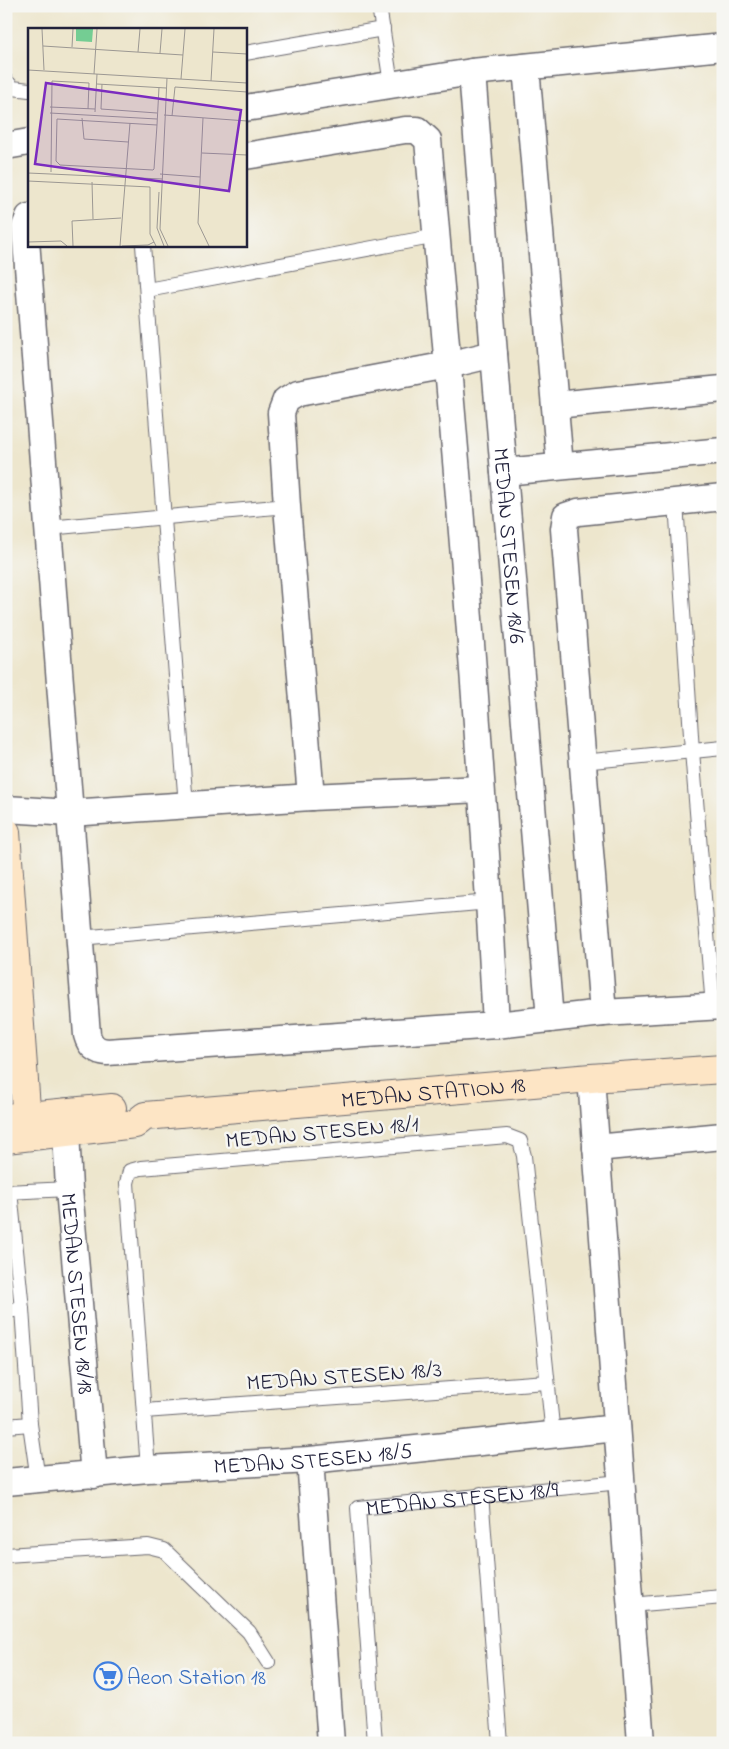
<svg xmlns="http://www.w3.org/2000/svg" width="729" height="1749" font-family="'Indie Flower',sans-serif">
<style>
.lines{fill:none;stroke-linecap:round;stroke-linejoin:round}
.lane-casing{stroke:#69676e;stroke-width:16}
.street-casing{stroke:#69676e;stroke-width:29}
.secondary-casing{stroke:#69676e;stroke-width:30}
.lane{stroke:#fff;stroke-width:14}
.street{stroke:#fff;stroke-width:26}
.secondary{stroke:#fde5c5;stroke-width:28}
.labels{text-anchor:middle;stroke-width:5;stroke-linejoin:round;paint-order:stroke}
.street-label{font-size:22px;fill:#22223b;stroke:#f6f6f2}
.shop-label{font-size:22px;fill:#366cbe;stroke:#f6f6f2;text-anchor:start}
.inset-road{fill:none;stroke:#9c9893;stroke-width:1}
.view{fill:#7b2cbf;fill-opacity:0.15;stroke:#7b2cbf;stroke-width:2.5}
.inset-edge{fill:none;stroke:#22223b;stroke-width:2.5}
</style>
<rect width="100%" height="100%" fill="#f6f6f2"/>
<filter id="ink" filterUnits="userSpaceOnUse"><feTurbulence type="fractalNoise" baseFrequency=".02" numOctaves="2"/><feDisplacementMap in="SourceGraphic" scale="10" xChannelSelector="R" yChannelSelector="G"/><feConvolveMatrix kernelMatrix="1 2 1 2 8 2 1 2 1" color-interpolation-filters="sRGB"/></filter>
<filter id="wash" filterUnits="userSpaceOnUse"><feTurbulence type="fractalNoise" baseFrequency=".0096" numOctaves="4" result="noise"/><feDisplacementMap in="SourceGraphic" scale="20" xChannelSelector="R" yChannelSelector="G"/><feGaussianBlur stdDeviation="1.12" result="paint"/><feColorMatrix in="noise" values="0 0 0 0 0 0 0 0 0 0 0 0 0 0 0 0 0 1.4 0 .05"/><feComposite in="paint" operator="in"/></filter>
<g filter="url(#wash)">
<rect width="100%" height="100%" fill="#ede6cd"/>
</g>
<g filter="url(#ink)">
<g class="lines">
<g class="lane-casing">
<g id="lane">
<path d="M379,6L391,84"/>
<path d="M245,53L383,29"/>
<path d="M6,81L13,88L29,90"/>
<path d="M143,245L186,806"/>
<path d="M147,290L437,236"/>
<path d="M676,502L692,751L713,1007"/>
<path d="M48,528L287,506"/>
<path d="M582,762L723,748"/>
<path d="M79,938L490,902"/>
<path d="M10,1191L22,1309L30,1424L38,1480"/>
<path d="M6,1192L69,1189"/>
<path d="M6,1311L22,1309"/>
<path d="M144,1411L547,1382"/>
<path d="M6,1426L30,1424"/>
<path d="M148,1469L127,1183L130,1171L141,1168L507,1136L520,1141L524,1156L553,1435"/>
<path d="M481,1494L500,1743"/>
<path d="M6,1555L148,1546L164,1550L249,1632L268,1662"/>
<path d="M631,1605L723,1597"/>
<path id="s1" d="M375,1743L358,1508L621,1482"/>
</g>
</g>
<g class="street-casing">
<g id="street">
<path d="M526,67L560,466"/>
<path id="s2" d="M472,72L494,354L550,1019"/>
<path d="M245,108L472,72L723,47"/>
<path d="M6,146L29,142"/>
<path d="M245,156L405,130H417L428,140C454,435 481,730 496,1025"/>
<path d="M29,217L25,227L87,1035C90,1046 96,1051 107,1052L496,1025L603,1013L723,1006"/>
<path d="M555,405L723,389"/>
<path d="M504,472L723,451"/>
<path d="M311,797L287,506L281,413L286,400L298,393L448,365L494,354"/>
<path d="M6,809L70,813L311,797L481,789"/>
<path d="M603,1013L564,529L566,516L578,512L723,497"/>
<path d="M591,1078L641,1743"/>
<path id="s3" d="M65,1112L69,1189L94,1475"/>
<path d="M596,1148L723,1136"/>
<path d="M310,1460L331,1743"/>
<path id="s4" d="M6,1482L148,1469L310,1460L617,1428"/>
</g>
</g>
<g class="secondary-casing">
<g id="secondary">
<path d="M6,832L28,1136"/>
<path d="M6,1118L112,1108"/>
<path id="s5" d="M6,1139L135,1124L145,1116L591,1078L723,1069"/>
</g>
</g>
<use href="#lane" class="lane"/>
<use href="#street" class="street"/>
<use href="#secondary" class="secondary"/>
</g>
</g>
<defs>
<g id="supermarket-ring" transform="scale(1.4375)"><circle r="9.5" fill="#f6f6f2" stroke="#3f7fe0" stroke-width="1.5"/><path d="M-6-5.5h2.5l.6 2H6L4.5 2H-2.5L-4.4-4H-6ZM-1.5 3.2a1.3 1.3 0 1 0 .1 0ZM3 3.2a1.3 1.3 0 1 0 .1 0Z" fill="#3f7fe0"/></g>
</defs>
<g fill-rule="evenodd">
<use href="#supermarket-ring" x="108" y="1676"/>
</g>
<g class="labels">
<g class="street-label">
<text dy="8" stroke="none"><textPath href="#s2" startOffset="475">MEDAN STESEN 18/6</textPath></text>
<text dy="8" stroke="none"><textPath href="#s5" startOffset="432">MEDAN STATION 18</textPath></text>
<text transform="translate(322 1131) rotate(-5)" y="8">MEDAN STESEN 18/1</text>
<text dy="8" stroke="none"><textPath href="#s3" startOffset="182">MEDAN STESEN 18/18</textPath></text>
<text transform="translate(344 1375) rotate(-4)" y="8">MEDAN STESEN 18/3</text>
<text dy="8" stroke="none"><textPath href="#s4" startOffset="308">MEDAN STESEN 18/5</textPath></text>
<text dy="8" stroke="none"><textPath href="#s1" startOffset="340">MEDAN STESEN 18/9</textPath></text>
</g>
<g class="shop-label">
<text x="127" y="1684">Aeon Station 18</text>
</g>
</g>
<g transform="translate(28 28)">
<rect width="219" height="219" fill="#ede6cd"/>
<path d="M48,1H65L64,14L48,13Z" fill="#74cd93"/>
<path class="inset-road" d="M14,1L16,42M15,18L155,27M44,19L45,1M110,24L112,1M185,24L219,26M132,25L134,1M0,42L219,55M66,46L69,1M139,50L132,201L140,218M153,51L157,1M183,53L186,1M69,56L138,60M74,56L73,81L129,85M22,79L67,81M67,84L69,46M22,85L129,91M136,87L219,93M144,88L147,59L219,64M54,90L56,111L100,114M175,90L170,195L181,218M129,97L29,91L28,133L32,137L125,142L126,141L129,97L131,59M174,125L219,127M23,144L24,53L61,55L60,81M0,145L134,151M132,146L172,149M0,153L122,159V206L128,218M64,154L65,191M131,164L129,200L136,218M0,214L33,213L39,218M45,218L44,193L93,190M92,218L102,95M94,218L120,217L126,214"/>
<path class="view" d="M18,55L213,82L201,163L7,136Z"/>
<rect width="219" height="219" class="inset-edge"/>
</g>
<rect width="729" height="1749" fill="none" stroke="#f6f6f2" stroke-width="25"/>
</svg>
